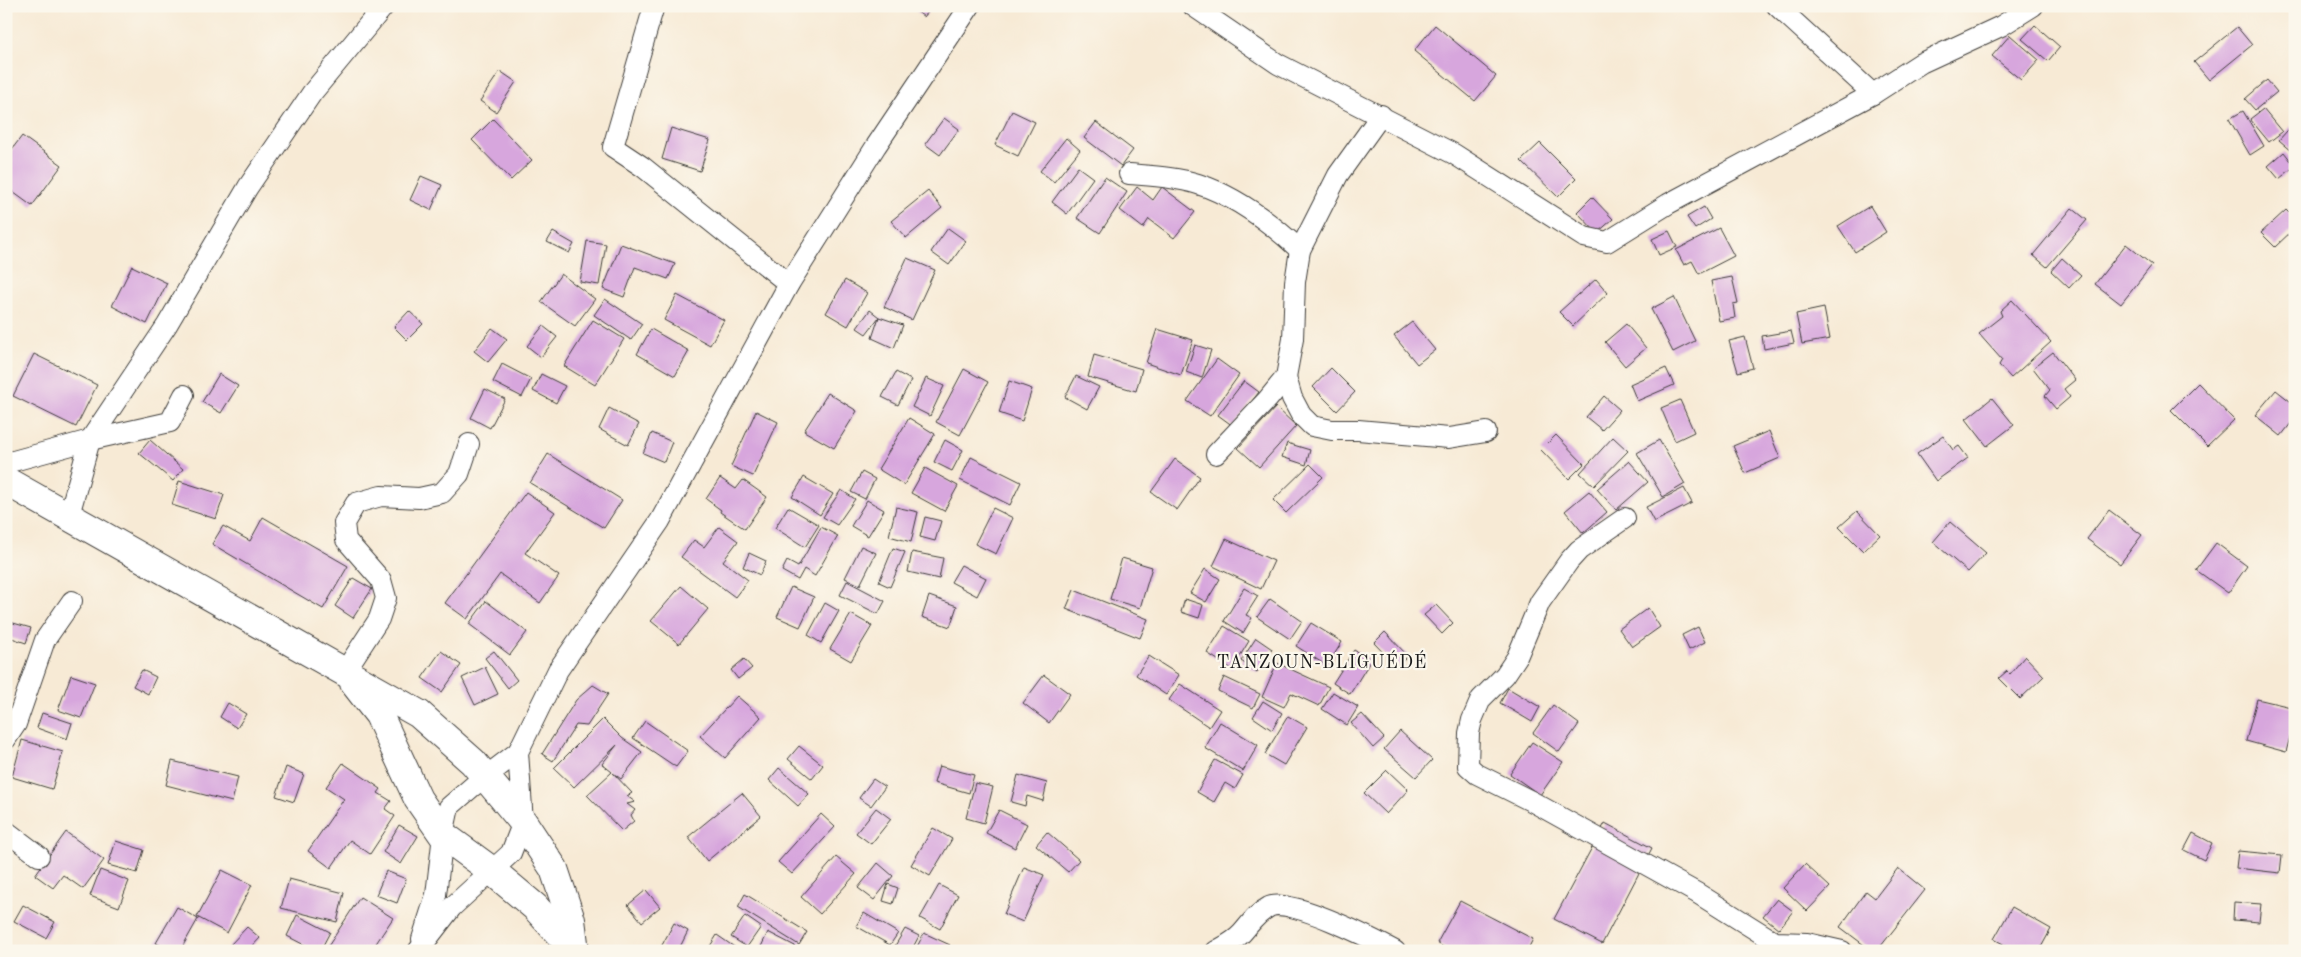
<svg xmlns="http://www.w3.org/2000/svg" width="2301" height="957" font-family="'Old Standard TT',serif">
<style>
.building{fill:#d7a6dd}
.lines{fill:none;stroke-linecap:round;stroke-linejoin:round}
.street-casing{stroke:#3d3b38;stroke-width:22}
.secondary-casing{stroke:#3d3b38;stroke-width:30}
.street{stroke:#fff;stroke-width:20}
.secondary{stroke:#fff;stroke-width:28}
.labels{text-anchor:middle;stroke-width:4.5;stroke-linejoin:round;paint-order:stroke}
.quarter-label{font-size:18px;letter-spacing:1px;fill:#1c1c1c;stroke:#fbf7ec}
</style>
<rect width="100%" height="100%" fill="#fbf7ec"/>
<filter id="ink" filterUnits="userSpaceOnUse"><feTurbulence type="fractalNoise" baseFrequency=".02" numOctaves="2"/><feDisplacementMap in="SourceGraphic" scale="10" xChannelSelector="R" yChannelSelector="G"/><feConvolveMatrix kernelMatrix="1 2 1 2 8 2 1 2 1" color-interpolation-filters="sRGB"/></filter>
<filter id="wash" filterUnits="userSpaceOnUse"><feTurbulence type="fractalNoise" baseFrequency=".0096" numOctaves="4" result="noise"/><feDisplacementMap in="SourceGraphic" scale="20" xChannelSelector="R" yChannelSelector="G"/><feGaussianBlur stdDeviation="1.12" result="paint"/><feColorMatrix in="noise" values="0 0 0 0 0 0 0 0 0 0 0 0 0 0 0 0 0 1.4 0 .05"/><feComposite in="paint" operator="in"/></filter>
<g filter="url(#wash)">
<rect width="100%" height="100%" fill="#f7ead5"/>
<g id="blocks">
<g class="building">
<path d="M910,6H933L924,17Z"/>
<path d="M1435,25L1496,76L1475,101L1414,51Z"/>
<path d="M2035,25L2060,47L2048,61L2022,39Z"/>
<path d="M2237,27L2252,45L2209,80L2194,62Z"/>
<path d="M2010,35L2039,60L2021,80L1992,56Z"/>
<path d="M500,71L516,82L496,112L480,101Z"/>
<path d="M2267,80L2277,92L2255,110L2245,99Z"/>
<path d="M2263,109L2282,132L2269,142L2250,119Z"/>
<path d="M1012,111L1035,122L1018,156L995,145Z"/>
<path d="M2243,111L2264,146L2250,155L2229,119Z"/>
<path d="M944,118L959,129L940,155L925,144Z"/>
<path d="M493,119L532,160L511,180L472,140Z"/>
<path d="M1096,122L1133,150L1121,166L1084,138Z"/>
<path d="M2295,122V151L2293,152L2279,140Z"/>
<path d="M671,128L710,140L700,171L662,159Z"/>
<path d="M22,136L62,165L32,206L6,187V157Z"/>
<path d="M1066,138L1080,150L1054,182L1040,171Z"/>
<path d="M1540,143L1576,179L1558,197L1521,161Z"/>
<path d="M2284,152L2295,166L2279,179L2268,166Z"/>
<path d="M1078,167L1093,178L1067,214L1052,202Z"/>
<path d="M421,176L442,185L431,210L410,200Z"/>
<path d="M1105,177L1127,192L1100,233L1077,218Z"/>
<path d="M1137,187L1153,200L1162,187L1195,212L1174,238L1149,219L1143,228L1120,210Z"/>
<path d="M928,191L942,208L906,238L891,221Z"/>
<path d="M1592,197L1613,219L1597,233L1577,212Z"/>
<path d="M1870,206L1886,232L1855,252L1838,226Z"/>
<path d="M1704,207L1711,219L1695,229L1687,217Z"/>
<path d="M2072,208L2087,220L2047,267L2033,255Z"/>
<path d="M2286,210L2295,219V228L2275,247L2261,233Z"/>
<path d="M948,228L966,241L949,265L931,252Z"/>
<path d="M1719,228L1734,256L1699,274L1692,261L1684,265L1676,250Z"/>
<path d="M1669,231L1677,247L1659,255L1652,239Z"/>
<path d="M553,232L574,244L569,253L547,242Z"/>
<path d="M587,241L606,244L599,285L580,282Z"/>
<path d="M621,244L675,264L668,279L635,267L624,297L603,289Z"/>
<path d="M2126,244L2152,265L2121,304L2095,284Z"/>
<path d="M907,258L935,270L912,320L884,307Z"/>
<path d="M2062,258L2081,275L2069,288L2051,271Z"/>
<path d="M132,266L167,283L147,324L112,306Z"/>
<path d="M561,274L595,299L575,326L541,302Z"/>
<path d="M1732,277L1738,303L1733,304L1735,318L1719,321L1711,281Z"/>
<path d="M1596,279L1608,293L1573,326L1559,312Z"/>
<path d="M845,280L867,293L848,326L826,313Z"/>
<path d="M677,295L724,320L710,345L664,320Z"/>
<path d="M1674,297L1695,341L1673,352L1651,309Z"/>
<path d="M605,299L642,324L631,340L594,315Z"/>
<path d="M2012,300L2051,342L2011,378L1999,365L2002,360L1979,334L2002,316L2000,311Z"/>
<path d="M1824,308L1830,339L1802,344L1796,314Z"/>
<path d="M870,310L879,317L866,334L857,328Z"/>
<path d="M409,311L423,324L407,340L394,327Z"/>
<path d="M879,317L903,325L894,348L872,338Z"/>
<path d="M593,320L624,339L595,385L564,366Z"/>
<path d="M1412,322L1435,350L1417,364L1394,336Z"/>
<path d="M1626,324L1646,348L1625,366L1605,342Z"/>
<path d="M543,326L557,337L541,357L527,346Z"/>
<path d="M492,328L507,339L488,362L474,351Z"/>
<path d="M651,329L689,351L675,376L637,354Z"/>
<path d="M1157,329L1193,340L1181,375L1146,363Z"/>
<path d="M1791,331L1794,343L1764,349L1762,336Z"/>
<path d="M1745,337L1753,368L1738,372L1729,341Z"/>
<path d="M1195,345L1211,350L1202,378L1186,372Z"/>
<path d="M2053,352L2075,380L2064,389L2070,397L2056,409L2045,396L2050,390L2033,368Z"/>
<path d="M34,354L97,385L76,427L13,396Z"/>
<path d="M1094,355L1142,369L1136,391L1088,377Z"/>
<path d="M1217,359L1239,375L1210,416L1187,401Z"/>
<path d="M502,364L531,379L522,397L493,382Z"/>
<path d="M1331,368L1355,392L1337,411L1313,387Z"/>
<path d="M1666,368L1674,385L1637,401L1630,384Z"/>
<path d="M964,369L988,382L960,435L936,422Z"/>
<path d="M896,372L911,380L898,405L882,397Z"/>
<path d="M219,374L238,386L221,413L202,402Z"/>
<path d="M541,374L565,386L556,403L533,391Z"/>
<path d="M1076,376L1099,387L1087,409L1065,397Z"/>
<path d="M926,378L944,386L930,416L912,407Z"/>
<path d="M1009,381L1032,389L1022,421L999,413Z"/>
<path d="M1244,381L1259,392L1233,426L1218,415Z"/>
<path d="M2198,383L2234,420L2207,446L2171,410Z"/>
<path d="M485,389L505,399L490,428L471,418Z"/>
<path d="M2276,390L2295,405V418L2281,436L2255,415Z"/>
<path d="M828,393L857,411L834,448L804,431Z"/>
<path d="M1604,396L1620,410L1602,430L1586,417Z"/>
<path d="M1992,398L2014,425L1987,446L1966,419Z"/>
<path d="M1680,400L1694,432L1675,441L1661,408Z"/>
<path d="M1276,407L1296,426L1259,467L1238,448Z"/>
<path d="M609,408L639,424L628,445L599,429Z"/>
<path d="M756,411L778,422L753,476L731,466Z"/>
<path d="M909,418L935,434L904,485L878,469Z"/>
<path d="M1769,431L1780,458L1745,473L1733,446Z"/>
<path d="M652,433L672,442L664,462L643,453Z"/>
<path d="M1556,435L1584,464L1569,479L1541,450Z"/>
<path d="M1943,436L1953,450L1959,446L1968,458L1936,481L1917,454Z"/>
<path d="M1613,437L1628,451L1594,486L1580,473Z"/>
<path d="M150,440L183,469L173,481L139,453Z"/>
<path d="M945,440L963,450L952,471L934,462Z"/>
<path d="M1659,440L1685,484L1663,497L1637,453Z"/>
<path d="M1287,443L1310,450L1306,465L1282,457Z"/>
<path d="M548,454L622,500L604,528L530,483Z"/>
<path d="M971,457L1021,482L1010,505L960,480Z"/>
<path d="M1175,459L1200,477L1177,510L1151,492Z"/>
<path d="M1629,461L1648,482L1616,510L1597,489Z"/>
<path d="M1310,464L1323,477L1286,513L1273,500Z"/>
<path d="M925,468L958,486L944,511L911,493Z"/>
<path d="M862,472L875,479L865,499L851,492Z"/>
<path d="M804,477L833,494L820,515L792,497Z"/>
<path d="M720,478L736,489L743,480L767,497L745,529L720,512L721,510L706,499Z"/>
<path d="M179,481L224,495L216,519L172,505Z"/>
<path d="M1684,488L1692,503L1654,522L1646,507Z"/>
<path d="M841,490L855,499L837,525L823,517Z"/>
<path d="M1589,491L1607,512L1583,533L1565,511Z"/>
<path d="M526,492L555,512L525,553L559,576L540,603L500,574L467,619L445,603Z"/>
<path d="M867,500L884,510L868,536L851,526Z"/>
<path d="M788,507L819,525L805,547L775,528Z"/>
<path d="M896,507L918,512L911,542L889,536Z"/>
<path d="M993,508L1013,518L996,554L975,544Z"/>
<path d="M2109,510L2142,535L2120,564L2087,539Z"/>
<path d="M1857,511L1880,535L1863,551L1839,527Z"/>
<path d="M263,517L348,566L323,609L212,544L223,526L250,541Z"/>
<path d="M925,517L941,521L935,541L920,537Z"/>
<path d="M1950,522L1986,553L1968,572L1933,542Z"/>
<path d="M719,527L738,541L723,561L748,580L735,597L681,557L694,540L704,547Z"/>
<path d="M821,527L838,536L815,576L804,569L798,580L782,571L787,561L798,567Z"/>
<path d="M1226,539L1274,561L1261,589L1213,566Z"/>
<path d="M2216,543L2247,566L2228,593L2196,570Z"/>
<path d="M861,546L876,553L860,585L845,578Z"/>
<path d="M893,548L905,552L890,587L879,582Z"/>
<path d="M912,552L943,558L939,579L908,572Z"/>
<path d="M749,553L766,561L760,575L743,567Z"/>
<path d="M1122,558L1152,567L1140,608L1110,599Z"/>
<path d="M961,565L986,578L977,596L951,582Z"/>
<path d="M1205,569L1220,579L1206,602L1190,593Z"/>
<path d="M353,578L372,589L353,618L335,606Z"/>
<path d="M847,581L885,601L878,614L840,595Z"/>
<path d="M681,586L708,609L679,644L651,621Z"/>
<path d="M791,587L814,597L800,627L777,617Z"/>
<path d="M1244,588L1258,596L1246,615L1252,618L1243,633L1224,621Z"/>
<path d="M1074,590L1148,619L1140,638L1066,609Z"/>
<path d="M929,596L957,606L950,627L922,617Z"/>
<path d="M1185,599L1203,605L1199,618L1181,612Z"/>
<path d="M1270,599L1302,621L1290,639L1257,617Z"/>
<path d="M486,601L527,632L510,655L469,624Z"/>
<path d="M825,603L839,611L821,643L808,635Z"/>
<path d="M1436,605L1453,623L1442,634L1424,615Z"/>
<path d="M1648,608L1660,627L1632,647L1619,629Z"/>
<path d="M851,614L872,626L851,661L830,649Z"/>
<path d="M6,621L31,628L26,643L6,636Z"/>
<path d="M1311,623L1342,642L1327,666L1296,646Z"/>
<path d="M1224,626L1249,641L1232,669L1207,653Z"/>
<path d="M1698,627L1705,642L1689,650L1682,635Z"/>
<path d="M1385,632L1408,656L1397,667L1374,643Z"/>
<path d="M1256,638L1272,649L1257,672L1241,661Z"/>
<path d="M1354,650L1371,660L1350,694L1333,683Z"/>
<path d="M441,651L461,665L442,692L422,678Z"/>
<path d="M494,651L517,680L508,688L485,658Z"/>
<path d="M1149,656L1179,675L1166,695L1136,675Z"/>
<path d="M2025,656L2044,676L2020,699L1999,678L2007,671L2010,674Z"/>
<path d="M744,659L752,668L738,679L731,670Z"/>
<path d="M1277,663L1329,687L1319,706L1291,693L1284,707L1262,697Z"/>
<path d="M485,667L498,694L475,705L462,678Z"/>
<path d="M142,670L156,677L148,694L133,686Z"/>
<path d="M71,675L95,683L81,718L58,710Z"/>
<path d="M1044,675L1070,694L1049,723L1023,703Z"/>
<path d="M1224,677L1260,694L1253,708L1218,691Z"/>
<path d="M1180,684L1220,710L1209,727L1169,700Z"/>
<path d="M593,685L608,694L587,726L576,725L553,761L542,754L576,700Z"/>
<path d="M1508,688L1540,707L1532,722L1500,703Z"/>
<path d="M1333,692L1358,707L1347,725L1322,709Z"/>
<path d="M737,696L761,717L725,758L700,736Z"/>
<path d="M2257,699L2295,708V718L2286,752L2246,741Z"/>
<path d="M1263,701L1282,713L1272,730L1253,717Z"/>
<path d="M228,703L246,714L237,728L220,717Z"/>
<path d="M1553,705L1579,724L1559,752L1533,733Z"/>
<path d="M42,713L72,723L67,739L37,728Z"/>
<path d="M1362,714L1384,738L1373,748L1351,723Z"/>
<path d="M1288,716L1307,727L1284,765L1265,754Z"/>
<path d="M603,719L622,738L642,752L621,779L613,773L632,793L627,796L635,802L627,804L635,810L631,815L634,821L622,831L587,795L612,772L602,764L617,745L574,787L554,768Z"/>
<path d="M645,721L688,751L676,767L633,738Z"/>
<path d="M1220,722L1258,745L1243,771L1205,748Z"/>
<path d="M1400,731L1432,760L1416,777L1384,749Z"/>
<path d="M22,740L63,752L52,789L12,777Z"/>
<path d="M1532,742L1563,762L1540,795L1510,774Z"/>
<path d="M799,746L823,765L812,779L788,759Z"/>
<path d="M1215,760L1243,775L1235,789L1225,783L1214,802L1197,792Z"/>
<path d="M172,761L238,777L232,802L166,785Z"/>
<path d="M343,763L381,789L378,793L391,801L385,809L395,816L370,854L350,840L331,868L308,851L344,799L326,787Z"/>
<path d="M939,766L974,775L969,793L934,783Z"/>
<path d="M286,767L304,774L294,802L276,796Z"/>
<path d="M779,768L809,794L798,806L769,780Z"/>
<path d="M1387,770L1408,790L1386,814L1364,793Z"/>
<path d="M1018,775L1047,783L1043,801L1027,796L1025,806L1011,802Z"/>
<path d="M873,779L885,787L871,806L859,798Z"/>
<path d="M975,783L993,787L984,823L966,818Z"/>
<path d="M742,793L761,816L707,861L688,837Z"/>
<path d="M876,808L891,819L871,844L856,833Z"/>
<path d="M999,810L1027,824L1015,848L986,833Z"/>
<path d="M821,814L835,827L792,874L778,862Z"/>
<path d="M1605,823L1652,848L1602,944L1554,919Z"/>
<path d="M399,825L418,836L401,864L383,852Z"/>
<path d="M933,828L952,839L930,876L911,865Z"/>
<path d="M66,832L104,860L83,889L63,875L53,888L35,875Z"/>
<path d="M1047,832L1079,860L1068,872L1036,845Z"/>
<path d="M2193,833L2212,843L2204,860L2184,850Z"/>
<path d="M116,841L144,850L137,873L108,865Z"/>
<path d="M2238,851L2282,855L2280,873L2236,868Z"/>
<path d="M836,857L856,874L820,914L801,897Z"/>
<path d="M878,863L893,876L874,900L858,888Z"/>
<path d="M1805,864L1830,887L1807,911L1783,888Z"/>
<path d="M1024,867L1044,875L1023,922L1004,914Z"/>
<path d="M1898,868L1925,890L1877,951H1872L1840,927L1866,891L1875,898Z"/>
<path d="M100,870L129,881L119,907L90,896Z"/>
<path d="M222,870L252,885L227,933L197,917Z"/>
<path d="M386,871L406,879L397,903L376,895Z"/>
<path d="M289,879L344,893L337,922L281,908Z"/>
<path d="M888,884L898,888L893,904L883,901Z"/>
<path d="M939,885L958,895L940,929L920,918Z"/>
<path d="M646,890L660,907L642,922L628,905Z"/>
<path d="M745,894L807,932L799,945L738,907Z"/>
<path d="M360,897L393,918L371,951H325Z"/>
<path d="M1777,899L1793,911L1779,929L1763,916Z"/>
<path d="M1460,901L1533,939L1527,951H1487L1480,947L1477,951H1449L1437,943Z"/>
<path d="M2234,902L2261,904L2259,922L2233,920Z"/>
<path d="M23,905L55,922L46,938L14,921Z"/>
<path d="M177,907L198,919L180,951H170L156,943Z"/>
<path d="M2012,907L2051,929L2039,951H2016L1994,939Z"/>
<path d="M864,913L898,933L890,945L856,926Z"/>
<path d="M297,915L330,932L320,951H316L287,936Z"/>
<path d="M745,916L761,927L747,947L731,937Z"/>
<path d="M674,923L688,931L678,951H668L661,947Z"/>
<path d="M247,927L260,938L248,951H234L229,946Z"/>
<path d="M905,929L919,936L911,951H892Z"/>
<path d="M768,932L795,946L793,951H759Z"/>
<path d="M924,933L950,945L947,951H915Z"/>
<path d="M717,935L740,951H707Z"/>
</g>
</g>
</g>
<g filter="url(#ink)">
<use href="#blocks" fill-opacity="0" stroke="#3d3b38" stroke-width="1"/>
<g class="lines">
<g class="street-casing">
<g id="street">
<path d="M654,6L613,147L643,167L789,284"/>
<path d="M1193,6L1278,64L1454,154L1584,237L1607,242L1668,204L1873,94L1921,63L2001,26L2033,6"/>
<path d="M1777,6L1873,94"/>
<path d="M1129,174C1152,176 1176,177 1198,184C1236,196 1271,223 1300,250"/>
<path d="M1286,377L1292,398L1301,415L1312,426L1332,430H1358L1449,438L1486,432"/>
<path d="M1216,454L1268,399L1286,377L1293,339L1295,282L1300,250L1338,175L1381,115"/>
<path d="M6,463L90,440L170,422L184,395"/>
<path d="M69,515L90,440L167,325L248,187L312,93L384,6"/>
<path d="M1625,518L1579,550L1569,561L1540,602L1517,657L1505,675L1481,699L1472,720L1469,733L1468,766L1477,774L1533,802L1697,893L1775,942L1807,943L1842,951"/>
<path d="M345,671L379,619L386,598L381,580L346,540L344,523L356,503L381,496L419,498L442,493L459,474L469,444"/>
<path d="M6,739L16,724L45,640L72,601"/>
<path d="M6,831L39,856"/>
<path d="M422,939L436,895L443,835L449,807L472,787L518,752"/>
<path d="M418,951L452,907L511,853L523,822L518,752L558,670L660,521L789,284L876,146L970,6"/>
<path d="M1216,951C1225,946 1235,941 1242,933C1251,923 1256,914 1269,907C1288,896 1374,940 1395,951"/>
</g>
</g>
<g class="secondary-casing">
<g id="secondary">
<path d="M6,481L419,714L473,762L523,822L554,869L571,920L575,951"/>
<path d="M354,683L379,715L418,799L443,835L491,870L535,907L575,951"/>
</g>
</g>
<use href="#street" class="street"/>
<use href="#secondary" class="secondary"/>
</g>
</g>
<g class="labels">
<g class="quarter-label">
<text x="1322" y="668">TANZOUN-BLIGUÉDÉ</text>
</g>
</g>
<rect width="2301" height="957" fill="none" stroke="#fbf7ec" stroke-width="25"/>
</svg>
